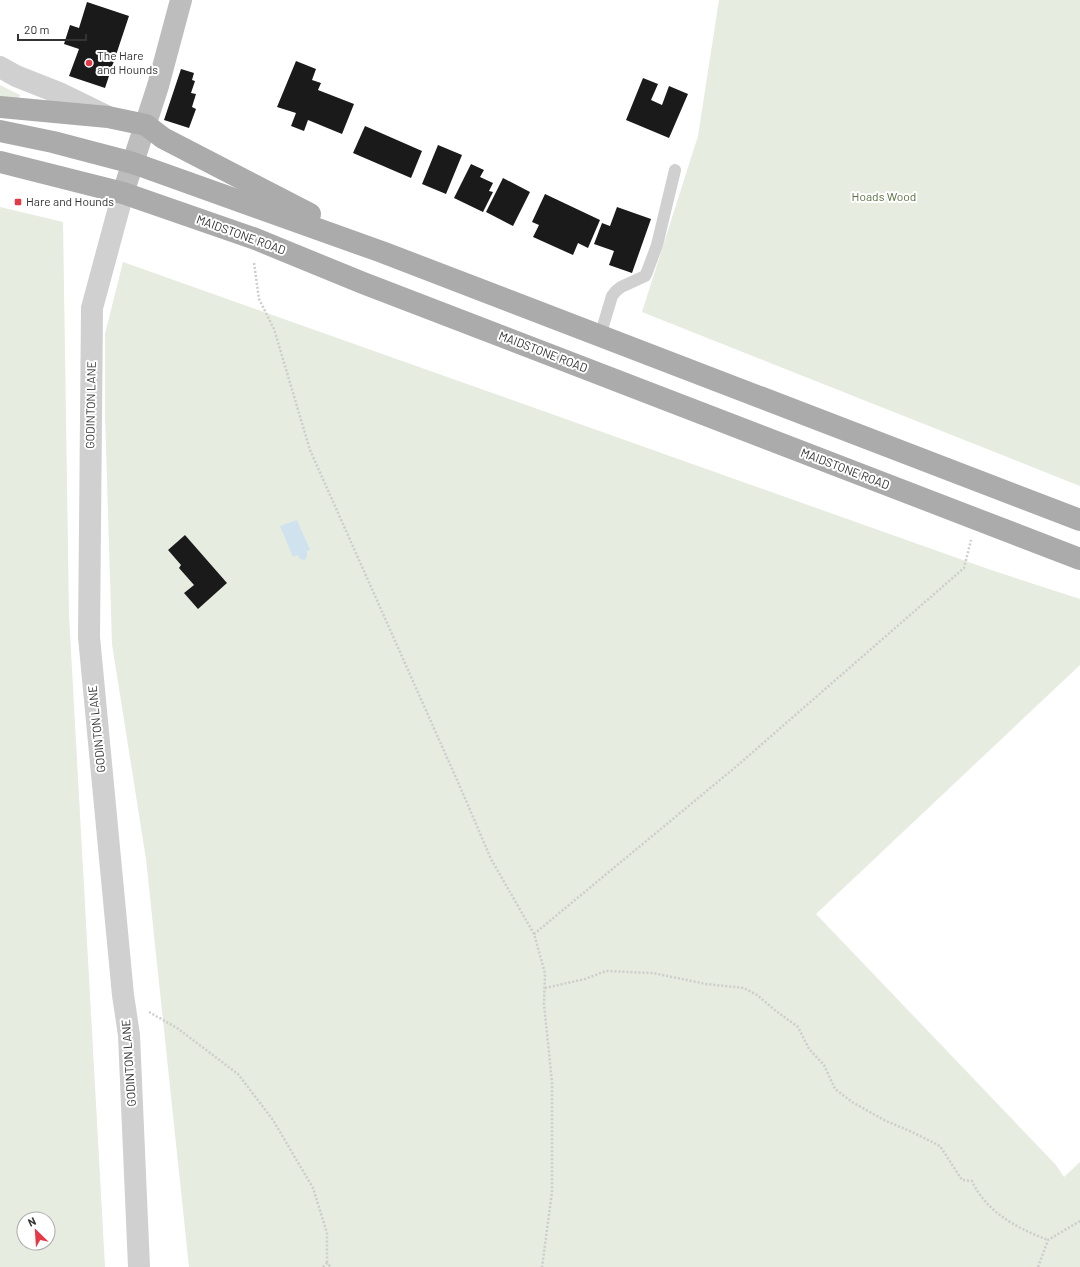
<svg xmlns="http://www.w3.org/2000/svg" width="1080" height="1267" font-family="Barlow,sans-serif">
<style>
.green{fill:#e6ecdf;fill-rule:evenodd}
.water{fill:#cfe2ee}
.building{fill:#1a1a1a}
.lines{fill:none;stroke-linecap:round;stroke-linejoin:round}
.path{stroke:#cdcdcd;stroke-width:2.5;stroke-dasharray:2 2;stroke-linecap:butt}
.lane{stroke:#d0d0d0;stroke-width:12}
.street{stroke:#d0d0d0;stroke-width:22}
.secondary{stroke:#bdbdbd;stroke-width:22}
.primary{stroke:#ababab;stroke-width:22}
.poi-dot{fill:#e63946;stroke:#fff;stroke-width:1.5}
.labels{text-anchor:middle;stroke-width:4;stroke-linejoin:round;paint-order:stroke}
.poi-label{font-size:12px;fill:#333;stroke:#fff;text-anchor:start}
.park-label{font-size:12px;fill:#56703f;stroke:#fff}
.street-label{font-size:12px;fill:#333;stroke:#fff}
</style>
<rect width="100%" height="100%" fill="#fff"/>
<g class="green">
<path d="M719,0H1080V486L642,312L698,136Z"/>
<path d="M0,85L20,95L18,100L0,98Z"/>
<path d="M0,207L63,222L69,615L105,1267H0ZM24,1219H48V1243H24Z"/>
<path d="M123,262L991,570L1080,599V665L816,914L1056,1165L1064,1177L1080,1162V1267H189L146,859L112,644L105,414V334ZM185,535L227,583L198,608L184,593L194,585L181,565L168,550Z"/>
</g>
<path class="water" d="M297,520L310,550L307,551V556L305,560L300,559L297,555L293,557L280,526Z"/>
<g class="building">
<path d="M87,2L129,16L105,88L69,76L79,49L64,44L70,25L79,28Z"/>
<path d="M296,61L316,69L312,80L321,83L318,90L354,104L342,134L308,120L304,131L291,126L296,113L277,107Z"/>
<path d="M181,69L194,73L192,80L195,81L191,93L196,94L192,107L196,109L189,128L164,120Z"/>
<path d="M643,78L658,84L651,100L662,105L669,86L688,94L669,138L626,120Z"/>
<path d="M365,126L422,151L411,178L353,153Z"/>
<path d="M438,145L462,155L446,194L422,184Z"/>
<path d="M471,164L484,170L480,177L493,183L489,191L493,192L483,212L454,198Z"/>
<path d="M503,178L530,192L513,226L486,212Z"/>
<path d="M545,194L600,220L588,248L578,243L573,255L533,237L539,225L532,222Z"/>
<path d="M617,207L651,219L632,273L609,265L614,251L594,244L602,223L610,226Z"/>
<path d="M185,535L227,583L198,609L184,593L194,585L179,568L181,565L168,550Z"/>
</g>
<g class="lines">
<g class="path">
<path d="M254,263L259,299L274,329L310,450L461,789L491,859L534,934L545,973L544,1004L552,1082V1192L542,1267"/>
<path d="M534,934L738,765L964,568L971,540"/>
<path d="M545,988L585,979L606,971L653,973L706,984L744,988L757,995L776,1011L798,1027L809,1049L824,1065L835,1089L852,1102L884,1120L912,1132L940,1146L962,1180L972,1181C987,1213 1017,1228 1048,1240"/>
<path d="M149,1012L177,1028L238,1074L273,1120L313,1188L327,1233V1263"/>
<path d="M323,1267L327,1263L331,1267"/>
<path d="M1038,1267L1048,1240L1080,1221"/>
</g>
<path class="lane" d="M600,336L612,296L616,291L621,287L645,276L647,272L657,245L675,170"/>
<g class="street">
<path d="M0,67L16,76L59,93L106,116"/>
<path d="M123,193L92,308L89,637L123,995L129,1035L139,1267"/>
</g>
<path class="secondary" d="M123,193L158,86L181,0"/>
<g class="primary">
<path d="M0,107L108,117L146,125L163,138L310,214"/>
<path d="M0,131L53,142L133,163L382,252L1080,520"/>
<path d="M0,162L123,193L253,238L363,283L1080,559"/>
</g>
</g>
<g class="poi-dot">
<circle cx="89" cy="63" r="4"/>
<rect x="14" y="198" width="8" height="8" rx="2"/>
</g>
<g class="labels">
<g class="poi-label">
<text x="97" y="60">The Hare<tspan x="97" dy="14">and Hounds</tspan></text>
<text x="26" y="206">Hare and Hounds</text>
</g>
<g class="park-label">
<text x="884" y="201">Hoads Wood</text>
</g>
<g class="street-label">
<text transform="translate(241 235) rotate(20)" y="4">MAIDSTONE ROAD</text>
<text transform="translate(543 352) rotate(21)" y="4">MAIDSTONE ROAD</text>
<text transform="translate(91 405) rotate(-89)" y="4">GODINTON LANE</text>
<text transform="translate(845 469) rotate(21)" y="4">MAIDSTONE ROAD</text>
<text transform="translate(97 729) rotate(-96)" y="4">GODINTON LANE</text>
<text transform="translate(129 1063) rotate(-94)" y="4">GODINTON LANE</text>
</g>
</g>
<g transform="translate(36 1231) rotate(335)"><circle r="19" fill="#ffffff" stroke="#adadad"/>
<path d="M0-3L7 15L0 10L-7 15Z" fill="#e63946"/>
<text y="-6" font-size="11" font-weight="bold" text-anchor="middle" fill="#333333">N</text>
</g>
<path d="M18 34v6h68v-6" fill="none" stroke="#333333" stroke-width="2"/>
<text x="24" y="34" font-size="12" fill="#333333" stroke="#ffffff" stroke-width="3" paint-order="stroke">20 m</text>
</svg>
